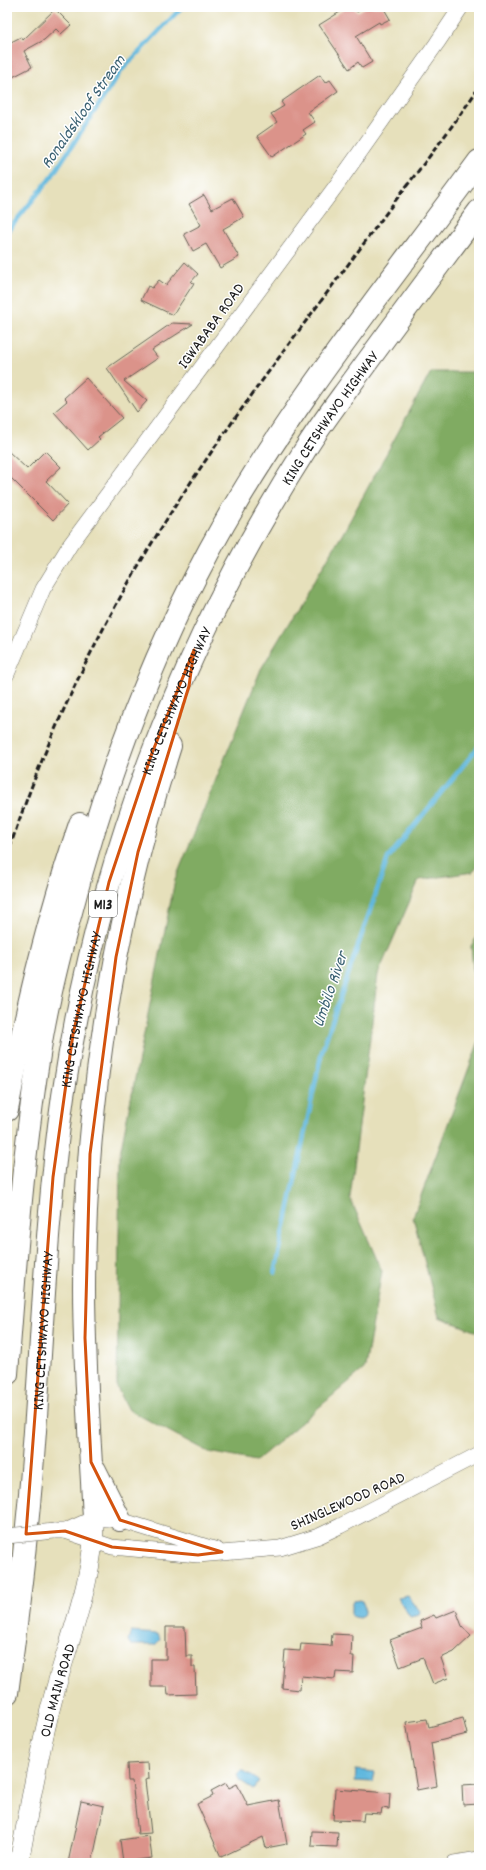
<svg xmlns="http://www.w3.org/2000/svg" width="486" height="1870" font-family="Dekko,sans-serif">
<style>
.forest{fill:#80ab62;stroke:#4e643f}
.water{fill:#61b8de;stroke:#3e6a7d}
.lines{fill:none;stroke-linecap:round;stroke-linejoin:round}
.stream{stroke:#61b8de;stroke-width:4.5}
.building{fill:#db938a}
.minor-casing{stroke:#636154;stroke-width:16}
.tertiary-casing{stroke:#636154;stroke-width:20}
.motorway-casing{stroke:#636154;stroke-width:24}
.minor{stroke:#fff;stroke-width:15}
.tertiary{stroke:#fff;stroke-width:19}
.motorway{stroke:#fff;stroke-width:22}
.rail{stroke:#1c1c1c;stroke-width:3;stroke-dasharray:6 3;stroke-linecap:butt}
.minor-bridge-casing{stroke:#636154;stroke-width:16;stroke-linecap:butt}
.minor-bridge{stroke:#fff;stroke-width:15}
.marked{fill:none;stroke:#d4530e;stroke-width:3;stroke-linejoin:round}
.labels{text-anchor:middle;stroke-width:3;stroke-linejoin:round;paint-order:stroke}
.shield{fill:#fff;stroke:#606060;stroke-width:1}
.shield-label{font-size:15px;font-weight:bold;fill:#1c1c1c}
.street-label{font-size:16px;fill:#1c1c1c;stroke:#fff}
.water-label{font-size:17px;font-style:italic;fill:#3b6273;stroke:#fff}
</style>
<rect width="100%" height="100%" fill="#fff"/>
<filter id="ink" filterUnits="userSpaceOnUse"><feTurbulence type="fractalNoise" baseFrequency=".025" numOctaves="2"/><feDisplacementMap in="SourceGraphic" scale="8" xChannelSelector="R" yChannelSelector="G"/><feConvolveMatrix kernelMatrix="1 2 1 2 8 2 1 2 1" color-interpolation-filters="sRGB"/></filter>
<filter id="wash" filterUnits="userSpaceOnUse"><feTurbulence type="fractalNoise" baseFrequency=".012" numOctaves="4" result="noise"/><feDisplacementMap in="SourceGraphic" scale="16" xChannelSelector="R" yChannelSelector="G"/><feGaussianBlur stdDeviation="0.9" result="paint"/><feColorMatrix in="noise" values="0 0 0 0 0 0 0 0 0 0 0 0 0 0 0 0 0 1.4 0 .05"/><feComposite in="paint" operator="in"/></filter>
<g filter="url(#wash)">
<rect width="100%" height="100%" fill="#e6e0bb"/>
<g class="forest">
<path d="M431,372H479V865L473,872L419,880L378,974L350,1198L382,1271L365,1368L256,1461L208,1452L129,1410L117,1388L120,1153L175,880L261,669L343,533Z"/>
<path d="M479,934V1333L439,1317L413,1217L479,1041L471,946Z"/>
</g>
<g class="water">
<path d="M408,1596L420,1611L419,1615L410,1617L398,1598Z"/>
<path d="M361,1600C365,1605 365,1609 363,1616L359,1618L351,1616V1606L353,1601Z"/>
<path d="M131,1632L158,1634L160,1640L155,1645H131L128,1641Z"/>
<path d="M356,1770L375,1772L373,1782L355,1781Z"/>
<path d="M241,1771H244L259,1781L253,1789L239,1780L237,1775Z"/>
</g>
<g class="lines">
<g class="stream">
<path d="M7,232L52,176L121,71L182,7"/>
<path d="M275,1273L322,1051L388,858L479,746"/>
</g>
</g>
<g id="blocks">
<g class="building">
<path d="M348,7H353L357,12L366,7H383L390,19L380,24L379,22L356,36L372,62L362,68L358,62L349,69L319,25Z"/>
<path d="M55,9L71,25L61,34L56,29L44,40L24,51L32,67L7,80V44L21,37L23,40Z"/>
<path d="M320,75L325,83L330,80L338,91L308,112L315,122L303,130L306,134L272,157L257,136L277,122L271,114L284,106L281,102Z"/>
<path d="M204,195L212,209L233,198L244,217L223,229L239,257L220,268L206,244L193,251L184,234L201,225L189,204Z"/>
<path d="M185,262L198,274L191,282L194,283L173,315L141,300L148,286L152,288L159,280L166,285Z"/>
<path d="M172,323L193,324L152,350L158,358L124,381L147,401L137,412L107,368Z"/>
<path d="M86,378L122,418L98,437L100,439L88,450L54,412L67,401L64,398Z"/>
<path d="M7,450L27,469L45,451L61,467L46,481L68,504L53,520L7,474Z"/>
<path d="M456,1610L462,1626L471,1636L454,1652L441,1658L448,1678L433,1684L423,1658L400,1667L390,1640L422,1628L420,1621L434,1615L436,1618Z"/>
<path d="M166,1627H185L186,1656H192V1667H195L196,1694L168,1695L167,1687H151V1659H166Z"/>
<path d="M332,1634L352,1635L351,1656H354L353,1673L336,1672L335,1679L301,1676L300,1690L282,1688L285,1650L300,1651L301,1644L331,1646Z"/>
<path d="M463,1718L467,1734L431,1743L437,1786L417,1790L406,1722L427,1719L429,1727Z"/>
<path d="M148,1763L149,1779L145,1780L151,1833L138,1834L132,1781H128L127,1764Z"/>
<path d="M226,1783L229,1788L237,1784L248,1806L279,1800L287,1844L266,1848L263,1837L221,1857L197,1804L213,1796L211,1791Z"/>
<path d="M479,1784V1804L463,1805L462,1785Z"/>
<path d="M335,1789L390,1793L389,1809L382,1808L381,1814L364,1813L363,1821L333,1820Z"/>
<path d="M81,1801L104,1806L92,1863H68Z"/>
<path d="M312,1831L338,1832L337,1847L311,1846Z"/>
<path d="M149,1836L152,1858L123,1862L120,1840Z"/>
</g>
</g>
</g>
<g filter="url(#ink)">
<use href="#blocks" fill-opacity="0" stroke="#636154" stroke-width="1"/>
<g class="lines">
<g class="minor-casing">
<g id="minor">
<path d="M7,674L43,589L70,545L336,186L437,43L461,7"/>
<path d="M54,1531H65L112,1547L198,1555L280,1548L319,1536L340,1526L479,1454"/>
<path d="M65,1531L94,1518L120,1520L217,1550"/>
<path d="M454,1863L479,1859"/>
</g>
</g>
<g class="tertiary-casing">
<g id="tertiary">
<path id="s1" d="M19,1863C29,1809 38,1755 52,1702C67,1643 95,1579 94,1518"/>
</g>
</g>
<g class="motorway-casing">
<g id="motorway">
<path d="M7,1110C25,1013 48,917 80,824"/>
<path d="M7,1374C15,1268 22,1161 39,1055C46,1007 58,959 71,912C103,787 148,665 209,551C284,412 386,288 479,161"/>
<path d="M95,1470L120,1520"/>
<path d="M94,1518C90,1441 84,1364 84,1287C85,1103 114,921 170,746"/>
<path id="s2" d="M7,1693C19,1606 29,1518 35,1431C43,1319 47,1207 63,1096C97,866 180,645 305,450C319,427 335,406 351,384C393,326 436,269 479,211"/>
</g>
</g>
<use href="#minor" class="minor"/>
<use href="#tertiary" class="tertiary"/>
<use href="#motorway" class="motorway"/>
<path class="rail" d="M7,856C50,724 112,600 189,485C255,386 328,293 398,197C426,161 454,125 479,87"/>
<g class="minor-bridge-casing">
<path id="minor-bridge" d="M7,1536L54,1531"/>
</g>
<use href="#minor-bridge" class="minor-bridge"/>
</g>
</g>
<path class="marked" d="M194,650L189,686L138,852L116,957L90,1154L85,1338L91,1462L120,1520L222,1552L198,1555L112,1547L65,1531L26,1534L53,1177L73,1034L109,882L152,753Z"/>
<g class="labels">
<rect class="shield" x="89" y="891" width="28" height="26" rx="3"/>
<g class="shield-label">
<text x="103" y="909">M13</text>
</g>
<g class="street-label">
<text transform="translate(210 325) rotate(-54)" y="6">IGWABABA ROAD</text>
<text dy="6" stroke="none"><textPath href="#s2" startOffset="1335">KING CETSHWAYO HIGHWAY</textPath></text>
<text dy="6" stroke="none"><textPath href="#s2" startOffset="1012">KING CETSHWAYO HIGHWAY</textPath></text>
<text dy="6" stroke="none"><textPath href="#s2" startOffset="688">KING CETSHWAYO HIGHWAY</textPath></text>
<text dy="6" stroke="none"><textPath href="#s2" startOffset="364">KING CETSHWAYO HIGHWAY</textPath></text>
<text transform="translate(347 1500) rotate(-24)" y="6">SHINGLEWOOD ROAD</text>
<text dy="6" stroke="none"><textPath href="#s1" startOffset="177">OLD MAIN ROAD</textPath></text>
</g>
<g class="water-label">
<text transform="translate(82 111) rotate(-55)" y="6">Ronaldskloof Stream</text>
<text transform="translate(329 989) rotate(-71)" y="6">Umbilo River</text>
</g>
</g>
<rect width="486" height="1870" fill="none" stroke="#fff" stroke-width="24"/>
</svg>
